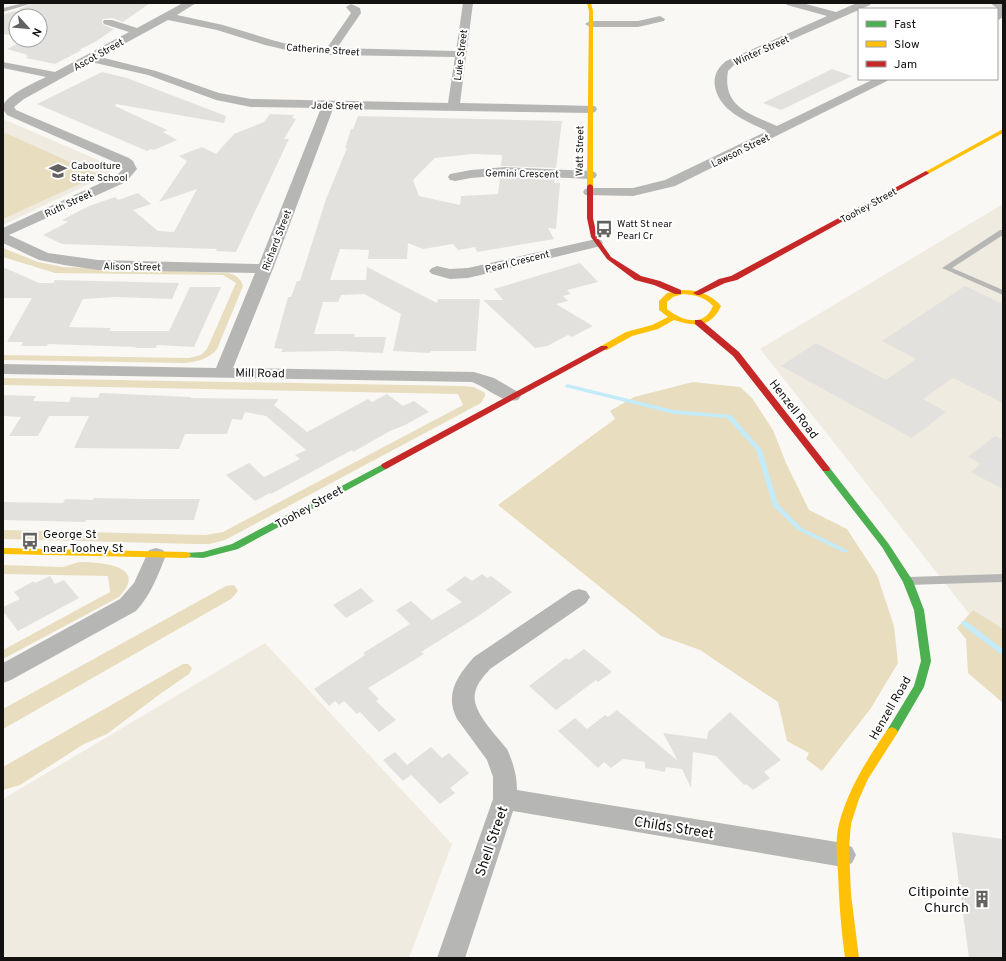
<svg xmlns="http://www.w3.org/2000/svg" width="1006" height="961" font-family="Overpass,sans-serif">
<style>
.built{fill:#efebe1}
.green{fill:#e8ddbe}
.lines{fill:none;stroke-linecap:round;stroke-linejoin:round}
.stream{fill:#c3ebfa;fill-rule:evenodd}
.building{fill:#e3e1de}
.lane{fill:#b6b7b5;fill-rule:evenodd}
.street{fill:#b6b7b5;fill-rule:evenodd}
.fast{fill:#4caf50;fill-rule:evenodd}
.slow{fill:#ffc107;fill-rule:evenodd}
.jam{fill:#c62828;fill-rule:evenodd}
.labels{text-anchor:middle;stroke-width:4;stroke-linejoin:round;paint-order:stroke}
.far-street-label{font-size:10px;fill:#131210;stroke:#fff}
.far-poi-label{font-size:10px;fill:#131210;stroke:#fff;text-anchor:start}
.street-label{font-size:12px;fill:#131210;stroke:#fff}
.poi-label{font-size:12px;fill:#131210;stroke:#fff;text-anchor:start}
.near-street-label{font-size:14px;fill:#131210;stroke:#fff}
.near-poi-label{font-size:14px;fill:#131210;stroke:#fff;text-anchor:end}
</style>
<rect width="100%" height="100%" fill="#faf8f4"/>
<g class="built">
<path d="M3,119L110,165L113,169L112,173L3,225Z"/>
<path d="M1003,204V646L986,635L760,349Z"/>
<path d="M265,643L452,844L409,958H3V799Z"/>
</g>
<g class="green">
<path d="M3,132L99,175L3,219Z"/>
<path d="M3,248L38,262L63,267L227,273C235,274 241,278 243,286L217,349C209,359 197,362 184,363L3,360V355L189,358L201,355L207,349L236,283L223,275L55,273L3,257Z"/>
<path d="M3,378L462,386L474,387L485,393V396L481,403L225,540L209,544H195L3,539V530L205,535L223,532L463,405L458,394L3,385Z"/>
<path d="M693,382L740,387L752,398L773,430L786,463L809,510L847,529L877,575L894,626L898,663L871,708L822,771L806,759L809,753L787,741L778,702L700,650L661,636L498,505L615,419L610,411L634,397Z"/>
<path d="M79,562C100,562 150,565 119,597L3,659V650L110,592L108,576L3,574V565L63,567Z"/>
<path d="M234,585L238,591L231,599L3,729V709L226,586Z"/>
<path d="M973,610L1003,629V703L968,673L966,639L957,628Z"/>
<path d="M183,664H188L192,668L189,674L160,694L107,734L84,744L20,785L3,790V767Z"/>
</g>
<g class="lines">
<g class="stream">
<path d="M567,384L674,410L731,415L762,450L778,504L802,528L847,550L848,551L847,552H843L798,530L773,506L756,450L727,418L674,414L565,387V386Z"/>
<path d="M962,621H966L1003,649V655L1001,654L962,625L961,623Z"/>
</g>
</g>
<g class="building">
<path d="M34,3L129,4L150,3L123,22L112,18L103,19L102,23L104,25L114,29L95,42L79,50H82L55,64L26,58L28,56H26L28,55L7,49L25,40H40V16H16V36L3,34V14L21,10L19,9Z"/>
<path d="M832,69L852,76L781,110L763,103Z"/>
<path d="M102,72L127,78L226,116L224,123L116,104L115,106L167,130L163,132L177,140L154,150L151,149L147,151L37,104Z"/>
<path d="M270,114L294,115L292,118L296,119L284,139H289L236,252L216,251L217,249L62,244L43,235L68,222L62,220L89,206L115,197L118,200L138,193L151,204L133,210L158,231L174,232L197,189L159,202L187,161L179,156L202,147L216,154L234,134L264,122Z"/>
<path d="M358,116L562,121L556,168L501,166L502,155L472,154L435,158L413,180L419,196L460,205L461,196L498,194L500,177L555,179L554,183H560L556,229L548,228L554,239L477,252L475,247L458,250L453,244L423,249L408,243L407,259H368L369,250L340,249L330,280H366L367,267L437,303L438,299H480L476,351H431L430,353L393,351L401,314L364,294L341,295L338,302H323L314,334H355L354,337H386L383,353L337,351L281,352L283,349L274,348L288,297H291L297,281H300L326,199L347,148H345L351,129H353Z"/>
<path d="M580,263L598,282L567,290L571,294L563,296L568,301L556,304L593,326L572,337L568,335L547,346L535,348L483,300H503L494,289Z"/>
<path d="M3,267L39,283H53L55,280L179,283L172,299L116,297L83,299L69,327L111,328L109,331H169L190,287H221L194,347L157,345L156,348H135L136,347L48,344L47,346H21L23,342H7L32,298H3Z"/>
<path d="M965,286L1003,304V403L953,378L923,399L946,412L912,438L781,366L816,343L886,380L916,359L882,341Z"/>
<path d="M100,393L191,397L190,398L279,399L274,405L307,432L368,399L372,402L387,394L403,406L414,401L429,412L405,425L390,431L353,452L352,450L271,494L270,493L255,501L226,475L249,463L264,477L300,459L295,455L306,450L266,416L245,412L242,420L232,419L227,434H185L179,449L74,448L89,416H49L38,436H9L21,417L3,416V395L36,396L33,401L69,402L71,397L98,398Z"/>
<path d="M995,436L1003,440V489L971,472L981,464L968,457Z"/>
<path d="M94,498L144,499H200L194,520H86L85,522L3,520V502L63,503L65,499L93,500Z"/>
<path d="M482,574L487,578L491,576L512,592L480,615L421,652L424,654L368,688L379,699L376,701L396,720L379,732L360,712L357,714L344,701L339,705L335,701L329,706L314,689L365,655L363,653L410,624L396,610L411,601L432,620L462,602L446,590L465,576L472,581Z"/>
<path d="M50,576L55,584L64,580L79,598L18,631L3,611V607L20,599L14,592L34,581L35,583Z"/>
<path d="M361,588L374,601L346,618L333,605Z"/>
<path d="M584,649L612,672L598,682L596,680L556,710L529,686L566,658L569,660Z"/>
<path d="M617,710L678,761L663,733L707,739L708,732L730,712L781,760L764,772L770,778L753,790L746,784L744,785L716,756L693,752L691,788L682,769L666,767L665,772L645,768V762L623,759L611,768L604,762L598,768L558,731L575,718L587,729L605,715L608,717Z"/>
<path d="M431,747L442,758L449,753L469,773L450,788L455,793L440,804L411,775L403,781L383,760L395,752L407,765Z"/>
<path d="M952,832L1003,839V958H969Z"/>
</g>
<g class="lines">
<g class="lane">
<path d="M24,3H33L3,12V8Z"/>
<path d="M1000,230H1003V235L952,268L1003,290V295L942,268Z"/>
<path d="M1003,574V582L908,585L904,584L903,581L904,578L908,577Z"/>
</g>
<g class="street">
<path d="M183,3H196L177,15L223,25L272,40L295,46L327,48L351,13L346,7L351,4L360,8L361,13L337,48L456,51L463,3H473L460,103L595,106L597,109L595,112L591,113L333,109L273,269L233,368L474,372L494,378L518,392L521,396L518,400C503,404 486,387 472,382L3,374V364L216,368L255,273L98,270L64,265L39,260L3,243V228L116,176L123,169L119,164L7,115C5,112 2,109 3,106C6,95 36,82 46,77L3,68V62L55,72L129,32L104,24L103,22L104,20H112L137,28ZM168,20L217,30L265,45L295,52L329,55L455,57L448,103L251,99L219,93L156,71L100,57ZM91,62L148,75L216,100L251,107L321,108L259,264L98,260L48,253L9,235L126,182L137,169L133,161L129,158L16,110L14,107L24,99Z"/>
<path d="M786,3H802L836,12L857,3H871L870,5L734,65L728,71C722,107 750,114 777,126L874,79H889L887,81L675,186L633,196L585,195L583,192L585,189L590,188H633L665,180L767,131C747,121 720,112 715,87C713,75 718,68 726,61L827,16L787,5Z"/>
<path d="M990,3H1003V17L997,21V8Z"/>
<path d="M660,16L665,19L664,21L638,27H590L585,24L590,21H638Z"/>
<path d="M505,167L590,171L595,172L597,175L595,178L590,179L505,175L471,178L455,181L450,180L448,177L450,174L471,170Z"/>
<path d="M596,239L601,240L603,243L601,246L468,278L450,279L432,274L429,271L432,268L437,266L450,269L468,268Z"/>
<path d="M156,548L163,550L166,555C158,575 151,595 136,611L11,680L3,683V663L120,599L134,583L149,550Z"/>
<path d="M579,589L586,591L590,597L586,603L490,669C484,676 477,683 475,693C471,711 496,735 507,749C513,762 517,775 517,790L843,843L852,847L856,855L852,863L843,867L513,811L465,958H437L493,799V777L487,760L457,719C444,694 458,675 474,657L572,591Z"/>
</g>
<g class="fast">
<path d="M385,463L389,466L388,468L238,549L203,558L183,557L181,555L183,553L203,552L232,544Z"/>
<path d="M826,466L829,467L888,543L913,581L924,610L931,661L924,687L896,735L892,737L888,735L886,732L914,686L921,661L914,610L903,582L882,547L823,471L822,469L823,467Z"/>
</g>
<g class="slow">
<path d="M587,3H591L593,11V186L590,188L587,186L589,11Z"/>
<path d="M1003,129V133L928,174L923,173Z"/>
<path d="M683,290C698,290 711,294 721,306C711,328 695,327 674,320L658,329L632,336L607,350H601L600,348L601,346L626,332L652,325L668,317L659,310V301L667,293ZM683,294C695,295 705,297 713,306C704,328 682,321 667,309V302L673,297Z"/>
<path d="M3,548L186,552L189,553L191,555L189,557L186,558L3,554Z"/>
<path d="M892,727L896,729L898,732L868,779L859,799L851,824L849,848L851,894L859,958H845C841,930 839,901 838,873C837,856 835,839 839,824C848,789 868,758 888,729Z"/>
</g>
<g class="jam">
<path d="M926,171L929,173L928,174L737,280L725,283L700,295H697L693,293L719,279L731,276Z"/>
<path d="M590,184L593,186V218L597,237L611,257L641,276L660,281L681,290V294H675L654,285L635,280L607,259L591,237L587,218V186Z"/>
<path d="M695,320H701L739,352L829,467L830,469L829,471H823L733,356L695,324Z"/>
<path d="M601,346H607L608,348L388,468L385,469L381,466L382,464Z"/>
</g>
</g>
<defs>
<g id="school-bare" transform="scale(1.38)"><path d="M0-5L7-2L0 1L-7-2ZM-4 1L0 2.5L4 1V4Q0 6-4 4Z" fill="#646260" stroke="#fff" stroke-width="2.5" paint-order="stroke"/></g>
<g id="bus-bare" transform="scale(1.38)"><path d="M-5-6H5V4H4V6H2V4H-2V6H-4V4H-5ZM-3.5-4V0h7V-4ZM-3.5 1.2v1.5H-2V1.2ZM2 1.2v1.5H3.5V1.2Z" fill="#646260" stroke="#fff" stroke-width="2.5" paint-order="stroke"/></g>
<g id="building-bare" transform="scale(1.38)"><path d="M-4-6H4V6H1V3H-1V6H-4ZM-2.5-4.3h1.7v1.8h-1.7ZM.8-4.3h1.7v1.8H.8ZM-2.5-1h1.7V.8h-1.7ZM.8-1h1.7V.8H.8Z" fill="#646260" stroke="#fff" stroke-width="2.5" paint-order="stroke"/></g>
</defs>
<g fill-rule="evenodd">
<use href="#school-bare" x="58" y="171"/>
<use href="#bus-bare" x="604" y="229"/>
<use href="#bus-bare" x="30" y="541"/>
<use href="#building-bare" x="982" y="899"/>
</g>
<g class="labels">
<g class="far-street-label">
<text transform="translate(323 49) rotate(4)" y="4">Catherine Street</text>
<text transform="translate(761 50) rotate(-24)" y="4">Winter Street</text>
<text transform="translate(98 54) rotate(-29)" y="4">Ascot Street</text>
<text transform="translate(460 55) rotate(-83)" y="4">Luke Street</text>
<text transform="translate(337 105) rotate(1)" y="4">Jade Street</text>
<text transform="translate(740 150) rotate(-26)" y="4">Lawson Street</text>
<text transform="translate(579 151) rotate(-89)" y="4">Watt Street</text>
<text transform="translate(522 173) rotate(1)" y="4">Gemini Crescent</text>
<text transform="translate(68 203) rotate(-25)" y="4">Ruth Street</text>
<text transform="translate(868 205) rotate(-29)" y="4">Toohey Street</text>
<text transform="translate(276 240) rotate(-69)" y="4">Richard Street</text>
<text transform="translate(517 261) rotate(-14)" y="4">Pearl Crescent</text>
<text transform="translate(132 266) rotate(1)" y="4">Alison Street</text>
</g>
<g class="far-poi-label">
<text x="71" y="169">Caboolture<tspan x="71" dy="12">State School</tspan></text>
<text x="617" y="227">Watt St near<tspan x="617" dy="12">Pearl Cr</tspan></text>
</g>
<g class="street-label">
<text transform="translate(260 373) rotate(1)" y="4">Mill Road</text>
<text transform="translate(794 409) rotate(52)" y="4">Henzell Road</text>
<text transform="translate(309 507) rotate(-29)" y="4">Toohey Street</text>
<text transform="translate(890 708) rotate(-60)" y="4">Henzell Road</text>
</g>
<g class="poi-label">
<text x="43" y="538">George St<tspan x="43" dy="14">near Toohey St</tspan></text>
</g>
<g class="near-street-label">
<text transform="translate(674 827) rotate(9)" y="5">Childs Street</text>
<text transform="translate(491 841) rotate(-71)" y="5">Shell Street</text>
</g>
<g class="near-poi-label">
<text x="969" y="896">Citipointe<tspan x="969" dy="16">Church</tspan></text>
</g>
</g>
<rect width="1006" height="961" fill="none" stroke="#131210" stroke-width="8"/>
<rect x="858" y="8" width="140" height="72" fill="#ffffff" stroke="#a1a09f"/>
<rect x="866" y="21" width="20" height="6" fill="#4caf50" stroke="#a1a09f"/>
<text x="894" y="28" font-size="12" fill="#131210">Fast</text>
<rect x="866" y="41" width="20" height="6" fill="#ffc107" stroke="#a1a09f"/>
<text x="894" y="48" font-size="12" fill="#131210">Slow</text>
<rect x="866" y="61" width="20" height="6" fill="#c62828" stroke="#a1a09f"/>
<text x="894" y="68" font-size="12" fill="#131210">Jam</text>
<g transform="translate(28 28) rotate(117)"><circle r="19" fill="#ffffff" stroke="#a1a09f"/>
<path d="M0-3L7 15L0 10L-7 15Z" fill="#646260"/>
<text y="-6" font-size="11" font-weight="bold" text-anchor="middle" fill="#131210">N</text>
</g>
</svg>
